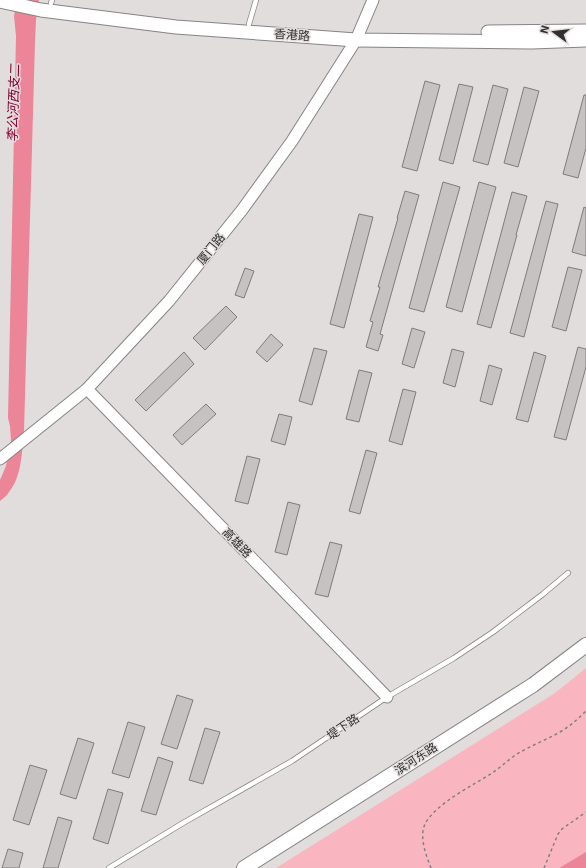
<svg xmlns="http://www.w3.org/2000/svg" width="586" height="868" font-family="'Exo 2','Noto Sans SC',sans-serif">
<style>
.green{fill:#fab6c0}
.water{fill:#eb8597}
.building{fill:#c7c2c2;stroke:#807b7c}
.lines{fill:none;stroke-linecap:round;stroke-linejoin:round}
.service-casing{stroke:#888384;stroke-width:6}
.tertiary-casing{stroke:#888384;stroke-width:13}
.secondary-casing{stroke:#888384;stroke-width:15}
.primary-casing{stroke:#888384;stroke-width:16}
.path{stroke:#827f7f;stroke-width:1.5;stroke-dasharray:3 3;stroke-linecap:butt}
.service{stroke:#fff;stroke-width:4.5}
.tertiary{stroke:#fff;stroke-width:11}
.secondary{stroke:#fff;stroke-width:13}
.primary{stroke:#fff;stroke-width:14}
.labels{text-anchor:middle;stroke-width:3;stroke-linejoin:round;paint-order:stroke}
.street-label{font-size:12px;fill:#312f2f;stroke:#e2dddd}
.water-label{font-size:13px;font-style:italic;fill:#830233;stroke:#e2dddd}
</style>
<rect width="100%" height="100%" fill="#e2dddd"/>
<path class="green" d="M586,668V868H276L555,693Z"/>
<g class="water">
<path d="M17,0H39L36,20L35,42L24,431C22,450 22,477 9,492C7,496 3,498 0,501V480L6,466L11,441L10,426L8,418L16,36L14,16Z"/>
<path d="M586,852V868H560L561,867Z"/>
</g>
<g class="building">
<path d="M425,81L440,85L417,171L402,167Z"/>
<path d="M459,84L473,87L453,164L439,160Z"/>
<path d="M493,85L508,89L488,165L473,161Z"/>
<path d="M524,87L539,91L518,167L504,163Z"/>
<path d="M584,95H586V148L578,178L563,174Z"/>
<path d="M443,182L460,187L424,312L409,308Z"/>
<path d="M479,182L496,187L462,312L446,307Z"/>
<path d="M405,191L419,195L380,334L383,335L378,351L366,347L373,322L370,321L380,287H378L398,218H397Z"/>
<path d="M512,192L527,196L516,235H517L491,328L477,324Z"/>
<path d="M546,201L558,204L524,337L510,333Z"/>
<path d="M584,207L586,208V256L572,252Z"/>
<path d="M359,214L373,217L344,328L330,324Z"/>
<path d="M568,267L582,270L566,331L552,327Z"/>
<path d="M245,268L254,271L244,298L235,295Z"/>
<path d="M226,306L237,317L205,350L193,338Z"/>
<path d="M412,328L425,332L414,368L402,364Z"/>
<path d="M271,334L283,345L267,362L256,352Z"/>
<path d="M578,347L586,349V367L566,440L554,437Z"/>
<path d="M314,348L327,351L312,405L299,401Z"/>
<path d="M452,349L464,352L455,387L443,383Z"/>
<path d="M184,352L194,364L146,411L135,400Z"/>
<path d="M534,352L546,356L528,422L516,419Z"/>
<path d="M489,365L502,369L492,405L480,401Z"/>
<path d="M359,370L372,373L359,422L346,419Z"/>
<path d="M403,389L416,392L402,445L389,441Z"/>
<path d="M206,404L216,414L182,445L173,435Z"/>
<path d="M279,414L292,417L285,445L271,441Z"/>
<path d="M366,450L377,453L360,514L349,511Z"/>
<path d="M247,456L260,459L248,504L235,501Z"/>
<path d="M288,502L300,505L287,555L275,552Z"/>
<path d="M330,542L342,545L328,597L315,594Z"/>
<path d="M177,695L193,700L177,749L161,744Z"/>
<path d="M128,722L145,727L129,778L112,773Z"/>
<path d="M205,728L220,732L203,784L189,780Z"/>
<path d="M78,738L94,743L76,799L60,794Z"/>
<path d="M158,757L173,762L156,815L141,811Z"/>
<path d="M30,765L47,770L29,825L13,820Z"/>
<path d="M108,789L123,793L108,844L93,839Z"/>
<path d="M58,817L72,821L58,868H43Z"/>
<path d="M8,849L23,853L19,868H2Z"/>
</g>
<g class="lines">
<g class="service-casing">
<g id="service">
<path d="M51,3L52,0"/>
<path d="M249,24L256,0"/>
<path d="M109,868L183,823L292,761L387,697L454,658L493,632L543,594L568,573"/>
</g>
</g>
<g class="tertiary-casing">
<g id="tertiary">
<path d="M87,389L387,697"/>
<path d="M0,459L87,389L169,301L242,210L292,141L356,40L373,0"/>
</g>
</g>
<g class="secondary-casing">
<g id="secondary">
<path d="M0,1L41,10L176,27L356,40L532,42L586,40"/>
<path d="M488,32L586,31"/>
</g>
</g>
<g class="primary-casing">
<path id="primary" d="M244,868L533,685L586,645"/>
</g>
<g class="path">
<path d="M431,868C426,855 419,837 425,824C436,803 474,785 492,773C501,767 508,760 517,754C530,746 546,740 560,732C570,726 578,719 586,711"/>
<path d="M544,868L558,834L562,829L586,812"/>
</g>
<use href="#service" class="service"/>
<use href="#tertiary" class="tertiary"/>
<use href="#secondary" class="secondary"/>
<use href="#primary" class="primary"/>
</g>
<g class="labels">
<g class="street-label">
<text transform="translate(292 35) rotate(4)" y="4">香港路</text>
<text transform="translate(211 249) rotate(-51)" y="4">厦门路</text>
<text transform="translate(237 543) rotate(46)" y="4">高雄路</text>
<text transform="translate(343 727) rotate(-34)" y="4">堤下路</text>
<text transform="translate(416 759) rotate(-33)" y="4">滨河东路</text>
</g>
<g class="water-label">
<text transform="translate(13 103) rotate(-88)" y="5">李公河西支二</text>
</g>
</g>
<g transform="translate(554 32) rotate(285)" stroke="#e2dddd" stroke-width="3" paint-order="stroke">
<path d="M0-3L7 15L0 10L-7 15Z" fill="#312f2f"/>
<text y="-6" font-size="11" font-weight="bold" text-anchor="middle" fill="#312f2f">N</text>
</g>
</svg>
